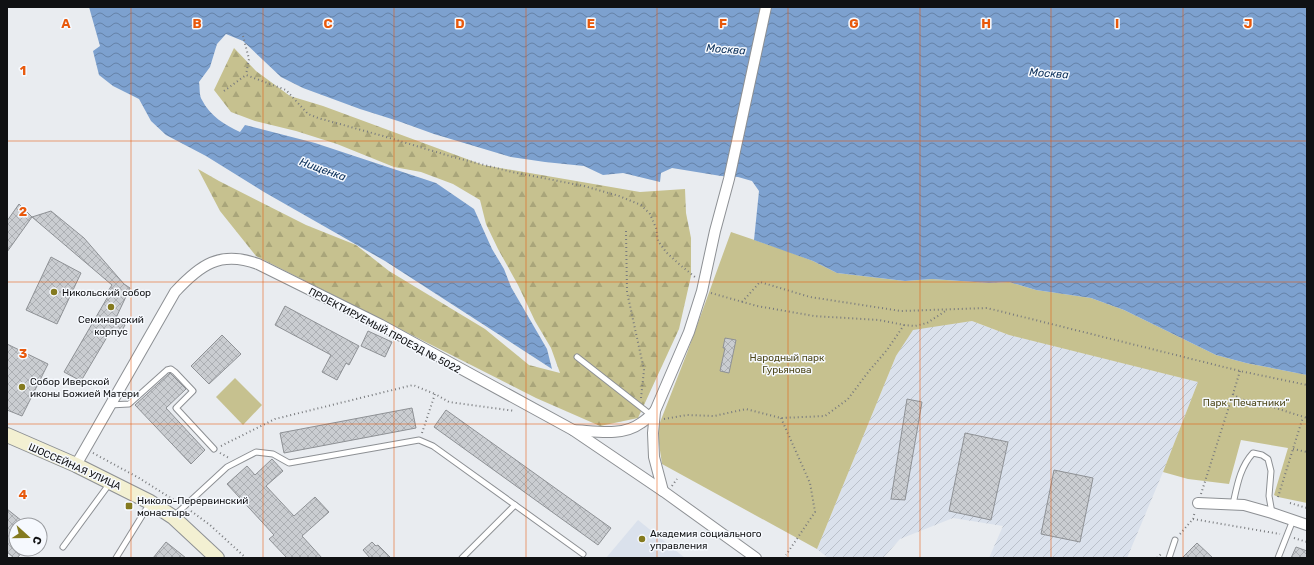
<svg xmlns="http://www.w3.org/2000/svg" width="1314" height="565" font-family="Rubik,sans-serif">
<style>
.built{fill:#dae1ec}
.industrial{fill:url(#industrial-furrows)}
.forest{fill:url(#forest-firs)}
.park{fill:#c6c18f}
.water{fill:url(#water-waves)}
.building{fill:url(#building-cross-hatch);stroke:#8e9195}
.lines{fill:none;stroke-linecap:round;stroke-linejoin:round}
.lane-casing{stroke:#8d9094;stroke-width:7}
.street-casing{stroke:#8d9094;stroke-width:12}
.secondary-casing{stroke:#8d9094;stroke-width:16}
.path{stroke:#787a7d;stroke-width:2;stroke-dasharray:1 3;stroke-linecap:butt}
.lane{stroke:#fff;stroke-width:5}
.street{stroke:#fff;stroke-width:10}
.secondary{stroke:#f3f0d2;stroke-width:14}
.grid{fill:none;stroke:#e8590c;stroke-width:1;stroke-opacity:0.55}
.poi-dot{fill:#847a1f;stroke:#f6f9fe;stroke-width:1.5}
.labels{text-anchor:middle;stroke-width:3;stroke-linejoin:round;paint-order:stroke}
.poi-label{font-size:10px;fill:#101113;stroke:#f6f9fe;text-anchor:start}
.street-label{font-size:10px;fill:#101113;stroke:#f6f9fe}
.park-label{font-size:10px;fill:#4d471a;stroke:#f6f9fe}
.water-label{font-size:11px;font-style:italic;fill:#092e58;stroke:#f6f9fe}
.grid-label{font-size:13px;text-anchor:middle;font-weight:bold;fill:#e8590c;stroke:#f6f9fe;stroke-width:3;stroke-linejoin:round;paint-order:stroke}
</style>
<defs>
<pattern id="industrial-furrows" width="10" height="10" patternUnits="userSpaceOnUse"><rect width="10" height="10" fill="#dae1ec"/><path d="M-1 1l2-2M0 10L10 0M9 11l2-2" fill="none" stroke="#bac0ca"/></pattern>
<pattern id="forest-firs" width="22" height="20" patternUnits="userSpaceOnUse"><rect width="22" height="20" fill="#c6c18f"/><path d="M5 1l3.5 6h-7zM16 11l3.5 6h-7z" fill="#a9a57a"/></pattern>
<pattern id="water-waves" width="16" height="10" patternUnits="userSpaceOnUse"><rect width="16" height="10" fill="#7da1cf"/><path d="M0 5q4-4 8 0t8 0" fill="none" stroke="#6582a7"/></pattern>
<pattern id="building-cross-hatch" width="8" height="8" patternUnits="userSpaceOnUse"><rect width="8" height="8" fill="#cacdd1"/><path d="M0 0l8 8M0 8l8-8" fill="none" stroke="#acafb3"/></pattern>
</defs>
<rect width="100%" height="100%" fill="#e9ecf0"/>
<path class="built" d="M638,520L685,558H606Z"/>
<path class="industrial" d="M972,321L1009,335L1198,382L1163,472L1127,558H989L1003,526L953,518L900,539L883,558H828L817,549L896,356L913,329Z"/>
<path class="forest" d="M234,48L256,71L290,96L323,106L483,165L640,192L685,189L686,213L691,238V276L679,329L638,418L600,426L536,398L256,256L220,211L198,169L219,181L306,225L356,245L389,271L485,329L529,365L560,373L551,348L535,321L518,285L498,249L486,224L480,200L453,184L421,172L394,167L337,144L296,131L255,121L231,112L214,90Z"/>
<g class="park">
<path d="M731,232L784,250L813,261L837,273L905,281L932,279L989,283L1009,282L1036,290L1091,298L1124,310L1216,355L1246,363L1307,375V503L1278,497L1274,495L1288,448L1241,440L1229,484L1188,479L1163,472L1198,382L1009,335L972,321L913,330L896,356L817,549L662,464L657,430L687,353Z"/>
<path d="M235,378L262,405L243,425L216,397Z"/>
</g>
<path class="water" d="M89,7H1307V375L1246,363L1216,355L1124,310L1091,298L1036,290L1009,282L989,283L932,279L905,281L837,273L813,261L754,240L759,191L752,181L738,177L721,176L672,168L661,173L660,182L623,173L603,175L584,166L545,162L511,157L434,134L398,121L360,109L303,88L281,77L243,41L226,34L217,44L210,67L199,82C200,87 199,96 202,100C210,116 225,125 240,132L245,125L315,143L436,183L474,209L492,249L504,269L511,287L547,349L552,369L385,261L264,192L206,156L166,135L151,121L139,99L113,86L99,75L93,51L100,46Z"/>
<g class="building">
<path d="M19,204L32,217L7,252V221Z"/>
<path d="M51,211L84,238L124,284L130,288L115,320L125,325L119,336L110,332L81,381L64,372L110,293L108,291L112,285L32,217Z"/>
<path d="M51,257L81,273L57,324L26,310Z"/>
<path d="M285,306L359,346L349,365L346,363L337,380L322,372L331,355L275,325Z"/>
<path d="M368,331L392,342L385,357L361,346Z"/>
<path d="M222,335L241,354L209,384L191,366Z"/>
<path d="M725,338L736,340L729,373L720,371L725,348H723Z"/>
<path d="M7,344L48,364L22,416L7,410Z"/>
<path d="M170,373L186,389L166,408L205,450L191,464L135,405Z"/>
<path d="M907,399L922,402L905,500L891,499Z"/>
<path d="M412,408L416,428L284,453L280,433Z"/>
<path d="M446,410L611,528L598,545L434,427Z"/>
<path d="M965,433L1008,442L991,520L949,511Z"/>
<path d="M272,459L283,471L266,486L294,516L315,497L329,512L302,536L322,558H287L269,539L274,535L227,484L247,466L255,475Z"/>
<path d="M1054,470L1093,478L1080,542L1041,534Z"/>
<path d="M7,509L27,525H16V549H25L17,558H14L7,552Z"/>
<path d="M166,542L186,558H153Z"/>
<path d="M372,542L376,546L378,545L391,558H370L363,550Z"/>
<path d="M1197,543L1213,558H1182Z"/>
<path d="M1296,547L1307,551V558H1291Z"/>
</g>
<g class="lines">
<g class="lane-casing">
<g id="lane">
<path d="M577,357L651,415"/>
<path d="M110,405L129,404L167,370L171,369L175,372L193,391L176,408L214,449"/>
<path d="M1233,504C1237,486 1240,467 1253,453L1262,455L1268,459L1271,471L1269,496L1272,513"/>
<path d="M515,505L583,554"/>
<path d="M174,516L227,467L256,452L273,454L289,463L419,440L433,446L515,505L462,558"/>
<path d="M63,547L110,483"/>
<path d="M116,558L150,503"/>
<path d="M1169,558L1175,540"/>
<path d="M1278,558L1293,520"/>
</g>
</g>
<g class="street-casing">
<g id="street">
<path d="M573,430C595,431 622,437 641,423C646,420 651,415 655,411"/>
<path d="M76,465L175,292C200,265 220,250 258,264L381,325L573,430L663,491L756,558"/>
<path d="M663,491L654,457L653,433L655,411L689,332L702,291L715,231L729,179L766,7"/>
<path d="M1198,503L1244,505L1272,513L1307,525"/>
</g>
</g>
<g class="secondary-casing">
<path id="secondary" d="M7,435L76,465L150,502L173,517L217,558"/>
</g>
<g class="path">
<path d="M243,36L249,59L246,75"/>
<path d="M224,91L246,75L286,90L308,114L318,118L383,136L453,157L512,172L584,186L619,196L641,205L650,214L656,228L658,241L666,252L679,264L695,277"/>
<path d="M626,231L627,292L644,370L641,398"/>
<path d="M711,293L757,306L814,316L879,320L904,325L915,326L927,323L947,310"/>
<path d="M742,302L760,282L810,297L901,311L987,308L1240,371L1307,385"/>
<path d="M1240,371L1233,394L1240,399L1263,404L1307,418"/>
<path d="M781,418L810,483L815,512L786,555"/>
<path d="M664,419L687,415L714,416L746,409L781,418L825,416L848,399L869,371L887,350L904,325"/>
<path d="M422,433L435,394L449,402L515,411"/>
<path d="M221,446L275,419L413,385L435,394"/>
<path d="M1293,449L1307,452"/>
<path d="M93,453L139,478L177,502"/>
<path d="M220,453L229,458"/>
<path d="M672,486L677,479"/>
<path d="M1201,494L1233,394"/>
<path d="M1278,497L1303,417"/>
<path d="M1290,503L1307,508"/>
<path d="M191,511L210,525L246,558"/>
<path d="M1193,519L1280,534"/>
<path d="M1180,534L1193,519L1195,511"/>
<path d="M1294,538L1307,542"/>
<path d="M1157,558L1162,553"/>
</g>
<use href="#lane" class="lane"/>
<use href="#street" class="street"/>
<use href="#secondary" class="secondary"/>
</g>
<path class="grid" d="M131,7V558M263,7V558M394,7V558M526,7V558M657,7V558M788,7V558M920,7V558M1051,7V558M1183,7V558M7,141H1307M7,282H1307M7,424H1307"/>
<g class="poi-dot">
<circle cx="54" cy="292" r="4"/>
<circle cx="111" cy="307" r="4"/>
<circle cx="22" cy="387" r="4"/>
<rect x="125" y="502" width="8" height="8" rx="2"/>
<circle cx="642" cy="539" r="4"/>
</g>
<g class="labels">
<g class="poi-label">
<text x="62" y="296">Никольский собор</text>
<text x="111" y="323" text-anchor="middle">Семинарский<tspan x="111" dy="12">корпус</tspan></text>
<text x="30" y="385">Собор Иверской<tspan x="30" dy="12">иконы Божией Матери</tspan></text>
<text x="137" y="504">Николо-Перервинский<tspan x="137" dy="12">монастырь</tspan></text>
<text x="650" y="537">Академия социального<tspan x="650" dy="12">управления</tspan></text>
</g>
<g class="street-label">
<text transform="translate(385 330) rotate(28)" y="4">ПРОЕКТИРУЕМЫЙ ПРОЕЗД № 5022</text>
<text transform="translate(75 466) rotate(24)" y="4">ШОССЕЙНАЯ УЛИЦА</text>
</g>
<g class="park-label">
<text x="787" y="361">Народный парк<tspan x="787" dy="12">Гурьянова</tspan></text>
<text x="1246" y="406">Парк "Печатники"</text>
</g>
<g class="water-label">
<text transform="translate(726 49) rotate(4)" y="4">Москва</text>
<text transform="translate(1049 73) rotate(4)" y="4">Москва</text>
<text transform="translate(323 169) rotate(20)" y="4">Нищенка</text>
</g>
</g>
<g class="grid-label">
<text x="66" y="28">A</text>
<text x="197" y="28">B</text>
<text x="328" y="28">C</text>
<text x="460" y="28">D</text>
<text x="591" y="28">E</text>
<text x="723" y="28">F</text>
<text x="854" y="28">G</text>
<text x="986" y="28">H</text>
<text x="1117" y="28">I</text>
<text x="1248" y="28">J</text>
<text x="23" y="75">1</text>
<text x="23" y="216">2</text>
<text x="23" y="358">3</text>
<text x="23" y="499">4</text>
</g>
<rect width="1314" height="565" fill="none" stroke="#101113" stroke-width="16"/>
<g transform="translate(28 537) rotate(111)"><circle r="19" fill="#f6f9fe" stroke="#9a9ca0"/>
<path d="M0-3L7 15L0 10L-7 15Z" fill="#847a1f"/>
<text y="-6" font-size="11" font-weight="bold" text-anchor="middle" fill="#101113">С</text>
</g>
</svg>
